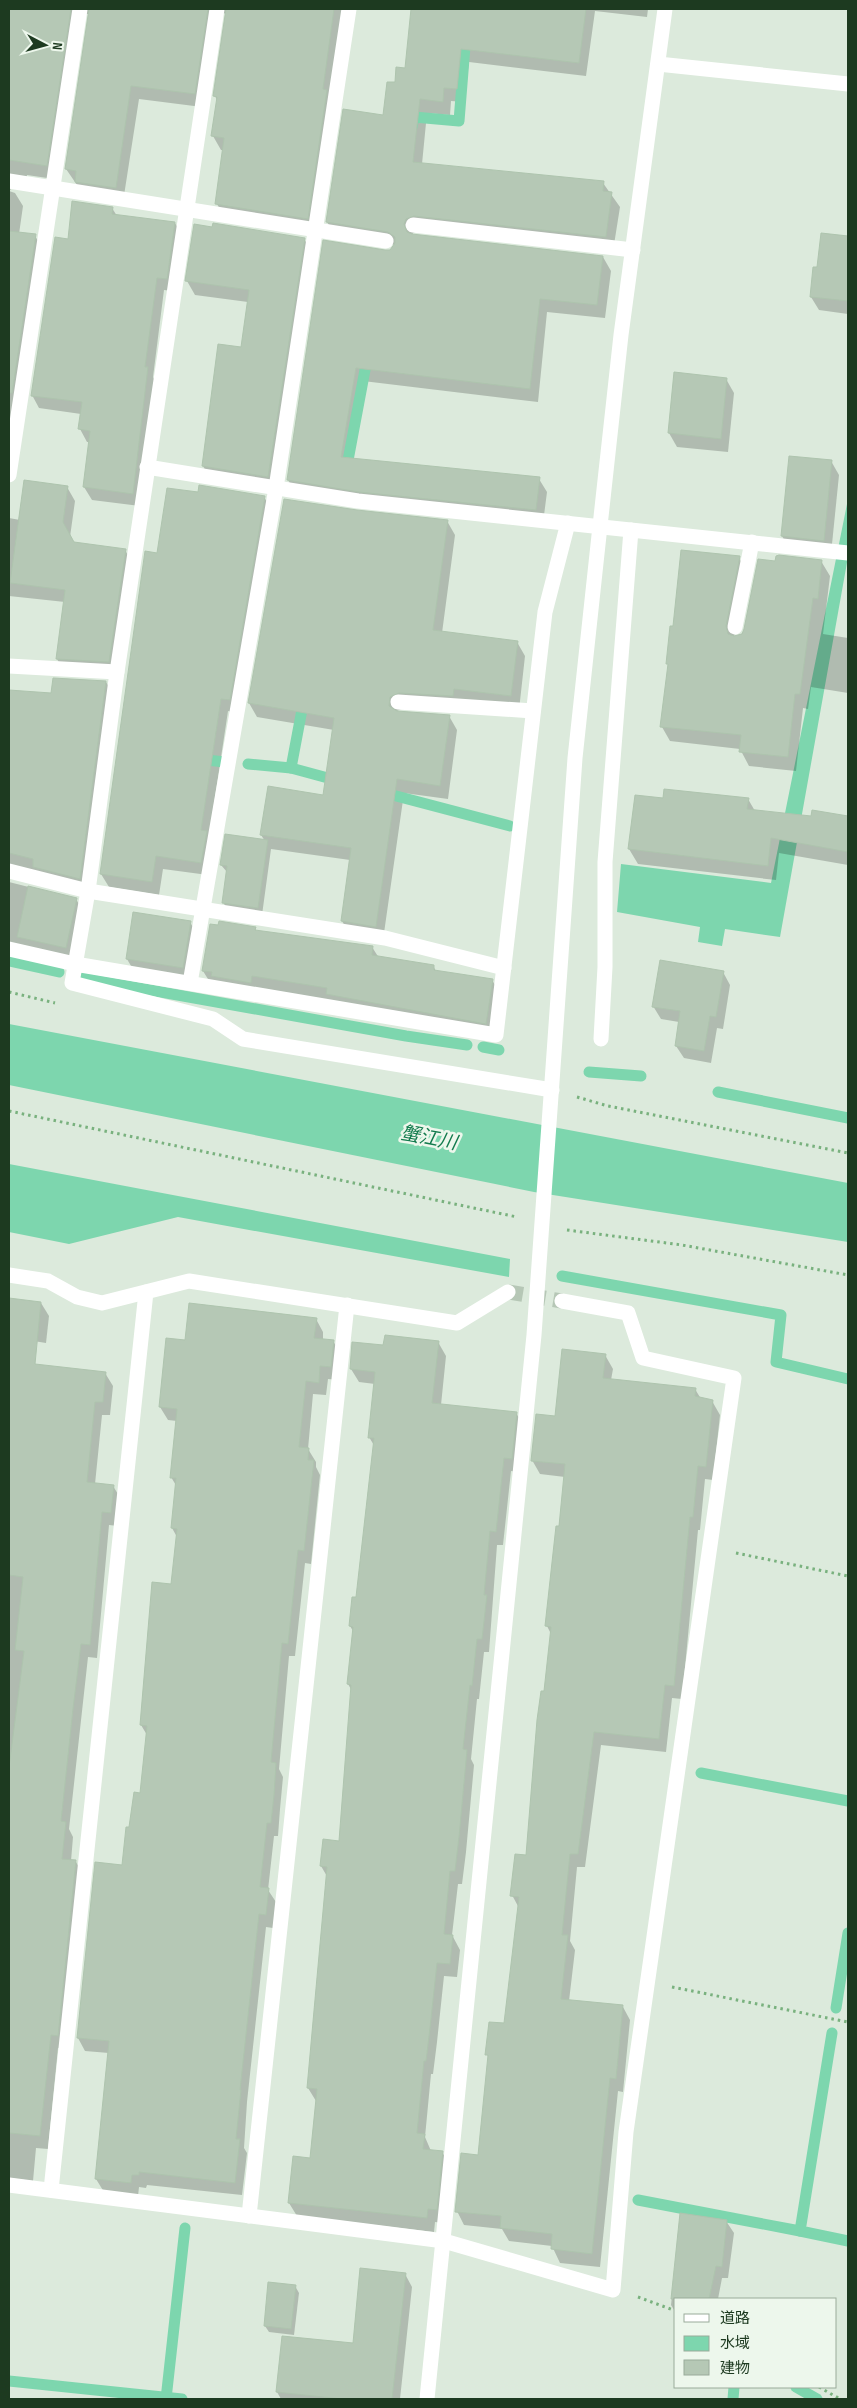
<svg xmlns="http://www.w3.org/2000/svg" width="857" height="2408" font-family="'Sofia Sans Condensed','Noto Sans JP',sans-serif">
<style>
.water{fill:#7dd6ae}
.shadow{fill:#0003}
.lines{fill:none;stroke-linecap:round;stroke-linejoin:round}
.stream{stroke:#7dd6ae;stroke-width:11}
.building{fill:#b5c8b5;stroke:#aec4ae}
.street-tunnel{stroke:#b6c7b6;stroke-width:15;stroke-dasharray:15 8;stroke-linecap:butt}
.path{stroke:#79b17e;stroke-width:3;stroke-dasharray:2.5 4;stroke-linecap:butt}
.lane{stroke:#fff;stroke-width:15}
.street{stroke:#fff;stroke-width:15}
.secondary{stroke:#fff;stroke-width:15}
.labels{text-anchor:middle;stroke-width:5;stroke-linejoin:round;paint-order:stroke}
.water-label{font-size:19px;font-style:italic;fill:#127b4d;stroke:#edf7ec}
</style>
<rect width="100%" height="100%" fill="#dceadc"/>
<g class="water">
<path d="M848,499V557L780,937L725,929L722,946L698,942L700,927L617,912L621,864L771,883Z"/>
<path d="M9,1024L848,1183V1242L534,1192L9,1085Z"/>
<path d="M9,1164L510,1259L509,1277L178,1217L69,1244L9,1232Z"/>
</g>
<g class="shadow">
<path d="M9,9H344L315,232L225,218L217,204L224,150H221L213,136L218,102L215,96L227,13L221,14L202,107L139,99L123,202L84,195L66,169L90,14H84L54,179L27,175L25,186H14L9,191L15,193L23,206L19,234L35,236L43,249L9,448Z"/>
<path d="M412,9H648L647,17L595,11L586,76L469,62L464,102L451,101L450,115L427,113L422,164L603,183L620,207L613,251L422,229L413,233L412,236L603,257L611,271L605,318L547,312L538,402L363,381L350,459L539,479L547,492L543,523L296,494L288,480L385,252L390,251L395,245L335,235L327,222L384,117L396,84L406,69Z"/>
<path d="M112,208L117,216L175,223L182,236L174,291L164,290L153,377L155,381L140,506L92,500L84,487L90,442H87L80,429L81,414L39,408L32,395L69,240Z"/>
<path d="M822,234L848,237V314L819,310L811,297L818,268Z"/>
<path d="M304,239L312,252L276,490L211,480L203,466L242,349L248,302L195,295L187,281Z"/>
<path d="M726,379L734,393L728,452L677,447L669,433Z"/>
<path d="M790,457L831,461L839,475L831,554L790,550L782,536Z"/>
<path d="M67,487L75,501L70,537L74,543L125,550L133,564L116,676L65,673L57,659L65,602L9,596V518L20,520Z"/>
<path d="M264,497L272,510L237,713L228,711L209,837L208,875L163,869L159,895L109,887L101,874L146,553L158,554Z"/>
<path d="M357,512L447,521L455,535L442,633L517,642L525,656L519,710L407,706L395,712L449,716L457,730L448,799L404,793L383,940L350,935L342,921L350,860L271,849L262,915L227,909L223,902L227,872L221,865L265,841L261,835L324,796L334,730L257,717L249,703Z"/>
<path d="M739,558L747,572L734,637H739L745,630L776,562L821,561L830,576L823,634L848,638V693L811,687L808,709L803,708L796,771L749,766L740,749L670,741L662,727L669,666L667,663L674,627Z"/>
<path d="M106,682L114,696L88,892L10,878L9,880V691L52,695Z"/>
<path d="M748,799L755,811L812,818L813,812L848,818V865L779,853L776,880L638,864L629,849L664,800Z"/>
<path d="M9,882L76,899L84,913L73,961L9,946Z"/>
<path d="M190,922L198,936L191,981L135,973L127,959Z"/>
<path d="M255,928L256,931L372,947L379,958L433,966L436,971L492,980L500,993L494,1036L211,984L203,971Z"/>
<path d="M723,972L730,985L723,1029L717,1028L711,1063L684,1058L676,1046L679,1022L661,1019L653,1006Z"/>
<path d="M9,1299L41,1303L49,1316L46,1343L9,1337Z"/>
<path d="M316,1319L323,1332V1340L333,1341L341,1354L338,1380L328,1379L326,1395L313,1394L308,1449L316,1462V1467L320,1475L311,1564L305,1563L295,1656H289L279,1769L283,1777L280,1809L278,1836H274L268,1890L276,1902L273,1928L266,1927L247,2102L244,2148L247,2153L242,2195L147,2185L146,2188L139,2187L138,2196L104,2192L96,2179L109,2053L85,2051L78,2038L123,1867L130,1828L141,1794L147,1735L141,1725L172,1586L177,1537L172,1528L177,1487L171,1477L177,1421L168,1420L160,1407L186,1341Z"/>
<path d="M438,1342L446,1356L441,1405L516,1413L524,1426L519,1472L511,1471L503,1545H497L489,1652H484L479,1699H477L471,1759L474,1765L466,1852L462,1884H458L452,1935L460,1950L457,1977L444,1976L437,2042L433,2074H431L425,2137L431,2151L442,2152L450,2166L444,2223L435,2222L434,2232L297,2216L289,2203L311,2160L316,2101L308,2088L328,1878L321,1866L340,1842L352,1691L348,1684L353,1631L350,1626L357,1598L375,1447L369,1437L375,1384L359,1382L351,1369L385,1346Z"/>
<path d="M605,1355L613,1369L611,1380L695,1389L701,1399L712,1401L720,1415L713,1480L705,1479L700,1530H698L682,1699L672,1698L666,1752L601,1745L585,1867H577L570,1941L575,1950L569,2001L623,2007L630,2020L623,2092L618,2091L600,2267L560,2263L552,2246L509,2241L502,2229L464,2225L457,2211L479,2156L489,2059L487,2054L505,2025L519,1908L512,1895L527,1856L551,1634L547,1626L565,1477L540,1474L532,1460L556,1417Z"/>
<path d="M9,1373L69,1380L105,1373L113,1386L110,1415H102L95,1484L113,1486L121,1499L118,1526L109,1525L97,1658L88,1657L69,1829L73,1837L71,1861L76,1862L83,1875L65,2049L58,2048L48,2149L36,2148L33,2181L9,2178Z"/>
<path d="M681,2215L726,2221L734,2233L728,2278H722L718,2299H676V2313L671,2305Z"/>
<path d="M405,2274L412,2287L400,2399H281L277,2392L354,2344Z"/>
<path d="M295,2286L299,2293L294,2335L269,2332L265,2326Z"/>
</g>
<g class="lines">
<g class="stream">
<path d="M412,127L414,117L459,121L468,9"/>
<path d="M346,471L368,354"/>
<path d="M197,759L225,762"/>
<path d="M248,764L291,768L339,781"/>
<path d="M291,768L304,699"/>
<path d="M381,792L510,826"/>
<path d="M9,961L59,972"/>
<path d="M83,978L406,1036L467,1045"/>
<path d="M483,1047L499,1050"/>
<path d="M589,1072L641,1076"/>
<path d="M718,1092L848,1118"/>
<path d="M562,1276L781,1315L776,1362L848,1379"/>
<path d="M701,1773L848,1801"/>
<path d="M836,2008L848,1933"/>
<path d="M832,2033L800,2231L848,2241"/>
<path d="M638,2200L800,2231"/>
<path d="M9,2381L182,2399"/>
<path d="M796,2387L817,2399"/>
<path d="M166,2399L185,2228"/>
<path d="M733,2399L734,2387"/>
</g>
</g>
<g class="building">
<path d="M9,9H71L47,166L9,160Z"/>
<path d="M89,9H208L195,94L131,86L116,188L75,182L76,171L65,169Z"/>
<path d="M226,9H334L323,89L327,90L308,219L215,204L224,138L211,136L217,97L213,96Z"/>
<path d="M411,9H586L579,63L461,49L457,89L444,88L443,102L420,99L413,162L604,181L603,191L612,192L606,237L414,216L406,219L404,224L407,232L412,234L603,256L597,305L540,299L530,389L356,368L341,457L540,477L536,510L359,492L287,480L323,240L385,250H390L395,243V237L388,232L326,222L343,109L383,115L387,82H395L396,67L405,68Z"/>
<path d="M72,201L113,207L112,214L175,222L167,279L157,278L145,367H148L133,494L83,487L90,431L78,429L82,402L31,396L55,237L68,239Z"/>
<path d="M213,223L305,238L268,477L202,466L218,344L241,347L249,290L185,281L194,224L212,227Z"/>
<path d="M9,231L36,234L12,393H9Z"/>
<path d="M821,233L848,236V301L810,297L813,267H817Z"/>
<path d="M674,372L727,378L721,439L668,433Z"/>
<path d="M789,456L832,460L824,541L781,536Z"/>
<path d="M24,480L68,486L63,522L74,542L126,549L109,662L56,659L65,590L10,583Z"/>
<path d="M199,485L265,496L230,700L221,699L201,830L207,831L201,863L156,856L152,882L100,874L145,551L157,553L167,488L198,492Z"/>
<path d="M284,499L357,510L448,520L433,630L518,641L511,696L454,689L453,696L399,693L390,697L389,706L397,711L450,715L440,786L397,779L376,927L341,921L351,848L260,835L268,786L323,795L334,718L248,703Z"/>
<path d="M681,550L740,556L726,626L728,634L734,636L742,634L744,629L758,559L775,561L776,556L779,555L822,560L818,599L813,598L800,694H795L788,757L739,752L741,735L660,727L668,664H666L670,626H673Z"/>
<path d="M53,678L106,681L80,879L33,867V859L9,853V690L51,693Z"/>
<path d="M664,789L749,798L747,809L811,816L812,810L848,816V852L771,838L768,866L628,849L635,795L663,798Z"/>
<path d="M225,834L268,840L258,908L222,903L227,866L220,865Z"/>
<path d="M28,886L77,898L66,948L17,937Z"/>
<path d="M133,912L191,921L183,968L126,959Z"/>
<path d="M219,921L256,927L255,930L373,946L372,955L434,965V970L493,979L486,1024L326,994L327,988L252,976L251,983L211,976L212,972L202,971L210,924L218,925Z"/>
<path d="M660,960L724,971L716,1017L710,1016L704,1051L675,1046L680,1011L652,1007Z"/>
<path d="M9,1298L41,1302L35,1364L106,1372L103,1402H95L87,1482L114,1485L111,1513L102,1512L90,1645L81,1644L73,1709L61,1821L66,1822L62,1859L76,1860L58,2036L51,2035L40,2136L9,2133V1767L24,1651L15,1650L23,1577L9,1575Z"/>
<path d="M189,1303L317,1318L314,1338L334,1340L331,1367L320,1366L319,1383L306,1381L299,1447L309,1448L308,1460H314L304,1551L298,1550L288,1644L282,1643L271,1762L276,1763L274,1795L271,1823H267L260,1887L269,1888L266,1915L259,1914L240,2090H241L236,2139H240L235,2183L139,2172V2175H132L131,2183L95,2179L109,2041L77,2038L95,1862L122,1865L126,1827H129L134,1792L140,1793L147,1726L140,1725L152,1582L171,1584L177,1529L171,1528L176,1478H170L177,1409L159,1407L166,1338L185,1340Z"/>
<path d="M385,1335L439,1341L432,1403L517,1412L512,1459L504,1458L496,1532L490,1531L484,1595H487L482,1639H477L472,1686L470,1685L463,1749L467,1750L459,1837L455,1871H450L444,1934L453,1935L450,1964L437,1963L430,2028L426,2061H424L417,2133L425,2134L423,2149L443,2151L437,2210L428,2209L427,2218L288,2203L293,2156L310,2158L317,2089L307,2088L327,1867L320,1866L323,1839L339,1841L351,1685L347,1684L353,1627L349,1626L352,1597H356L374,1438H368L375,1372L350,1369L352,1342L383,1345Z"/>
<path d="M562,1349L606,1354L603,1378L696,1388L695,1396L713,1400L706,1467L698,1466L693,1517H690L674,1686L665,1685L659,1739L594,1732L578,1854H570L562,1935H568L561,1999L623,2005L616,2079L610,2078L592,2254L551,2249L552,2234L500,2228L501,2216L455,2212L461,2153L478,2155L488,2055H485L489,2022L504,2023L519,1897L510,1896L515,1854L526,1855L537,1720L541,1691H544L551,1627L545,1626L556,1526H559L565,1464L531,1461L536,1414L555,1416Z"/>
<path d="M680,2213L727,2220L722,2267L716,2266L709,2299H671Z"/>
<path d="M360,2268L406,2273L392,2399H342L276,2392L282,2336L353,2343Z"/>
<path d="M268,2282L296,2285L291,2329L264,2326Z"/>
</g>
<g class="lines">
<path class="street-tunnel" d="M508,1292L562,1301"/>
<g class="path">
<path d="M9,992L55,1003"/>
<path d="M577,1097L608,1106L848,1153"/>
<path d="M9,1111L517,1217"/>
<path d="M567,1230L682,1245L848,1275"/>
<path d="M736,1553L848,1576"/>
<path d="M672,1987L848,2022"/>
<path d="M638,2297L676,2311"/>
<path d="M819,2387L840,2399"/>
</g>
<g class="lane">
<path d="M413,225L633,250"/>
<path d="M735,627L752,542"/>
<path d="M398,702L533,711"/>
</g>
<g class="street">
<path d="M217,9L117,672L88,891L72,983L213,1019L243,1039L552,1090"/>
<path d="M9,181L386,241"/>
<path d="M147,467L358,501L848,553"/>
<path d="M9,475L80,9"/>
<path d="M9,666L117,672"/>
<path d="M9,871L88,891L385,938L504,968"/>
<path d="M9,949L75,964L496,1035L545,612L568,523"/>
<path d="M190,983L276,488L349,9"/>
<path d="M601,1039L605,967V862L631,530"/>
<path d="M9,1275L48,1281L77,1297L102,1303L189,1281L457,1323L508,1292"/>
<path d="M9,2185L444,2241L613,2290L626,2132L734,1378L643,1358L628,1313L562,1301"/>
<path d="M51,2190L146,1292"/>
<path d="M249,2216L347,1305"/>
<path d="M427,2399L534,1335L575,758L600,526"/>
</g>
<g class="secondary">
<path d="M658,64L848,84"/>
<path d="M600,526L621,335L665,9"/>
</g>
</g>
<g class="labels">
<g class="water-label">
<text transform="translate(429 1137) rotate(11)" y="7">蟹江川</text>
</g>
</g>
<rect width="857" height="2408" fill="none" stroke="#1d3a20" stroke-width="20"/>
<rect x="674" y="2298" width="162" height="90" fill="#edf7ec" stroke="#9aab9a"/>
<rect x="684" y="2314" width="25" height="8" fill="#ffffff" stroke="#9aab9a"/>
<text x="720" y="2323" font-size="15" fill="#1d3a20">道路</text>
<rect x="684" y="2336" width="25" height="15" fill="#7dd6ae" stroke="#9aab9a"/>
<text x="720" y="2348" font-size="15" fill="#1d3a20">水域</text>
<rect x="684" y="2360" width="25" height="15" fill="#b5c8b5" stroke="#9aab9a"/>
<text x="720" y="2373" font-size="15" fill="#1d3a20">建物</text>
<g transform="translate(45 45) rotate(96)" stroke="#edf7ec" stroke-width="4" paint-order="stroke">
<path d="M0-4L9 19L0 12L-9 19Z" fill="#1d3a20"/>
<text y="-8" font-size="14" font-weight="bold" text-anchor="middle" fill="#1d3a20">N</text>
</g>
</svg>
